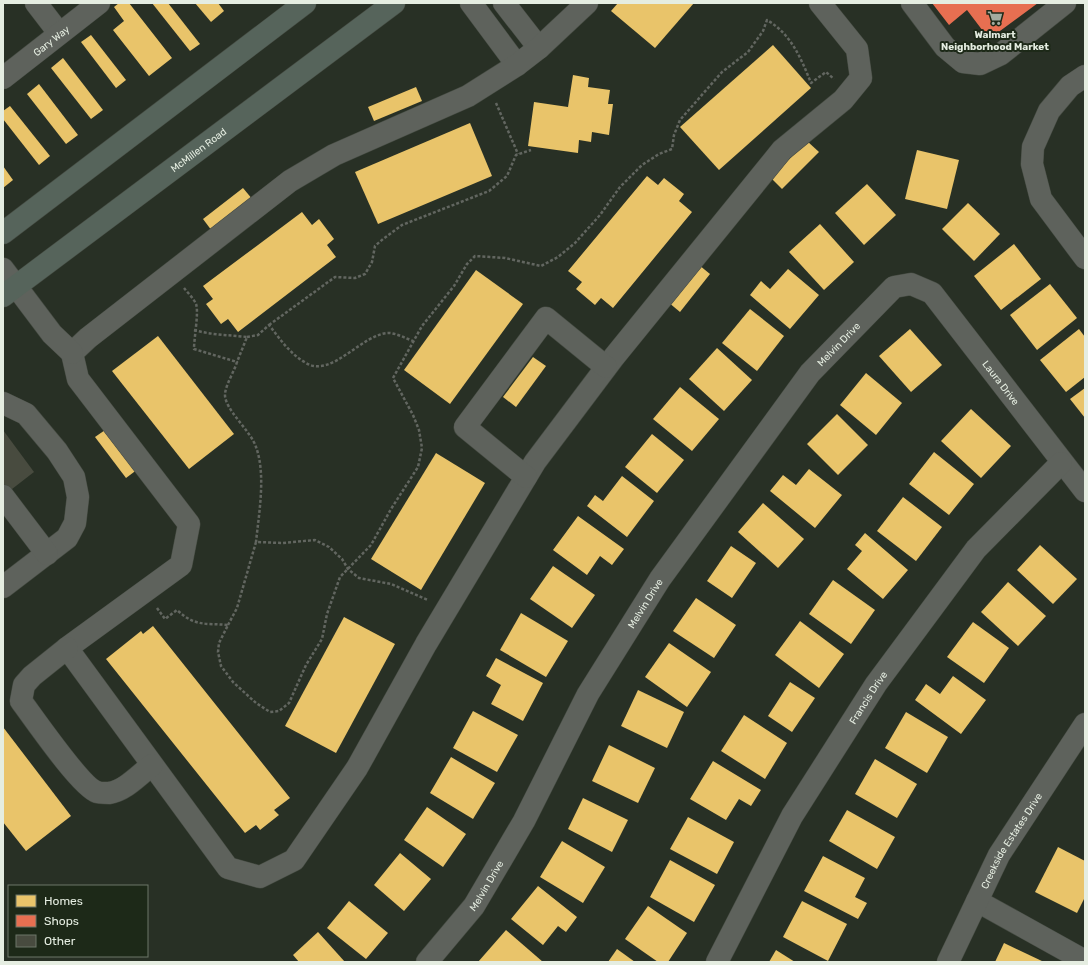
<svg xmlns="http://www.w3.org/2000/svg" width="1088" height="965" font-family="Rubik,sans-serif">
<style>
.homes{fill:#e9c46a}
.shops{fill:#e76f51}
.building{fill:#484b3f}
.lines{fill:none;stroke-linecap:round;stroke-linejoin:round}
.minor-casing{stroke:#444a41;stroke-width:23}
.major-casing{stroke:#444a41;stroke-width:23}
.path{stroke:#626660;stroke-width:2.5;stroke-dasharray:3 2;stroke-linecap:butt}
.minor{stroke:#5e625c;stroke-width:22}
.major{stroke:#56645b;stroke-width:22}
.labels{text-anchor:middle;stroke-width:4;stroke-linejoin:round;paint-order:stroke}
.poi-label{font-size:10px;font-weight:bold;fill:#e5ede1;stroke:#1d2918}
.street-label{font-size:10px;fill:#e5ede1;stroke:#1d2918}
</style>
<rect width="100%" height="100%" fill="#283025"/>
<g class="homes">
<path d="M119,3H129L172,58L149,76L113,30L124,21L114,7Z"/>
<path d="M152,3H168L200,44L190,51Z"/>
<path d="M195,3H218L224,11L211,22Z"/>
<path d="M618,3H694L655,48L611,11Z"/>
<path d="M91,35L126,80L116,88L81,42Z"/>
<path d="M773,45L811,88L719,170L680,127Z"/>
<path d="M63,58L103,110L91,119L51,68Z"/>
<path d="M573,75L589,78L588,87L610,90L608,104H613L609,135L592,132L591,142L579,140L578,153L528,146L534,102L568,107Z"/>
<path d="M39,84L78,135L66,144L27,94Z"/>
<path d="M416,87L422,101L374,121L368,107Z"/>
<path d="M10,106L50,156L39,165L3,119V111Z"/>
<path d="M470,123L492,176L378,224L355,172Z"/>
<path d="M807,141L819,152L782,189L771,178Z"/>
<path d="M917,150L959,160L947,209L905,199Z"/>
<path d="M3,166L13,180L3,188Z"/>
<path d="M647,176L658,185L664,178L684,194L679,201L692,212L613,308L601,298L595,305L576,289L582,282L568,271Z"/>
<path d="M867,184L896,215L864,245L835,213Z"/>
<path d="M243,188L253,200L212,231L203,219Z"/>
<path d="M968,203L1000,234L974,261L942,229Z"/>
<path d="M302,212L312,225L319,219L334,239L327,245L336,257L238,332L228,319L221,324L206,304L213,299L203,286Z"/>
<path d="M820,224L854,262L824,290L789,252Z"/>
<path d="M1014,244L1041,279L1001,310L974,276Z"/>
<path d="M699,265L710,274L680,312L668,302Z"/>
<path d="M788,269L819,295L790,329L750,295L761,281L770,289Z"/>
<path d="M476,270L523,304L450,404L404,370Z"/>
<path d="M1050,284L1077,318L1037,350L1010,315Z"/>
<path d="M750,309L784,336L757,371L722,343Z"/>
<path d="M910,329L942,365L911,392L879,356Z"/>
<path d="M1079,329L1085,337V377L1066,392L1040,360Z"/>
<path d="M158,336L234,434L189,469L112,371Z"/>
<path d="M717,348L752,380L724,411L689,379Z"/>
<path d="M533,357L546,366L516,407L503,397Z"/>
<path d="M866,373L902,403L876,435L840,405Z"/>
<path d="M680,387L719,419L692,451L653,419Z"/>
<path d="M1085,388V418L1070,399Z"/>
<path d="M971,409L1011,446L981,478L941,441Z"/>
<path d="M837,414L868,445L838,475L807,444Z"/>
<path d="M108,428L138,469L126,478L95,437Z"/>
<path d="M652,434L684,460L657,493L625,467Z"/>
<path d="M934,452L974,484L949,515L909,484Z"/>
<path d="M436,453L485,483L421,590L371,559Z"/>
<path d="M809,469L842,495L815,528L770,491L783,475L796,485Z"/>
<path d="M622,476L654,501L627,537L587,506L595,495L603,501Z"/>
<path d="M903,497L942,527L916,561L877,531Z"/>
<path d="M763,503L804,539L778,568L738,532Z"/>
<path d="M578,516L624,549L612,565L600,556L587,575L553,550Z"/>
<path d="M865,533L908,570L883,599L847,569L862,551L855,545Z"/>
<path d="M1040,545L1077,579L1053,604L1017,570Z"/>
<path d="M731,546L756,563L732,598L707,581Z"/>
<path d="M553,566L595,595L572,628L530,599Z"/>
<path d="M833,580L875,610L851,644L809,614Z"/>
<path d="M1008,582L1046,616L1018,646L981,612Z"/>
<path d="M696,598L736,625L714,658L673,631Z"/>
<path d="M521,613L568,641L546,677L500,650Z"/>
<path d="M344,617L395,644L336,753L285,726Z"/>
<path d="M800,621L844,654L819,688L775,655Z"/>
<path d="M973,622L1009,648L984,683L947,657Z"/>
<path d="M153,626L290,798L274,810L279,815L260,830L256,825L245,833L106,659L141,631L143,634Z"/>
<path d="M669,643L711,672L687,707L645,677Z"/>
<path d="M496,658L543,683L523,721L491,704L501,685L486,676Z"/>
<path d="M953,676L986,700L961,734L915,700L926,684L940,694Z"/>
<path d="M790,682L815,698L792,732L768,716Z"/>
<path d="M638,690L684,712L667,748L621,726Z"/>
<path d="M473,711L518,735L497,772L453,748Z"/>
<path d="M906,712L948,737L927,773L885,748Z"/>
<path d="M744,715L787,743L765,779L721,751Z"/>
<path d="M3,727L71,816L26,851L3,822Z"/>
<path d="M609,745L655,768L638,803L592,781Z"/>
<path d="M451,757L495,783L473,819L430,793Z"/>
<path d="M875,759L917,784L897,818L855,794Z"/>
<path d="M713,761L761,790L751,806L739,799L726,820L690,799Z"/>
<path d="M583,798L628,820L612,852L568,829Z"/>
<path d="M427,807L466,834L443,867L404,840Z"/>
<path d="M847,810L895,837L877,869L829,841Z"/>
<path d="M688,817L734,842L717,874L670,849Z"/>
<path d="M562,841L605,867L583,903L540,877Z"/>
<path d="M1058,847L1085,861V897L1077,913L1035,892Z"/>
<path d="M400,853L431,879L404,911L374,885Z"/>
<path d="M823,856L865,878L855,897L867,903L858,919L804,891Z"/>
<path d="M670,860L715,885L694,922L650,897Z"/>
<path d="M538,886L577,917L566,932L558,926L543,945L511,919Z"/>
<path d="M349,901L388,933L366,959L327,928Z"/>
<path d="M802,901L847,924L828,961L783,937Z"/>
<path d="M648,906L687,933L668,962H658L625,939Z"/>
<path d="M506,930L543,962H478Z"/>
<path d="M318,932L345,962H299L293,955Z"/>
<path d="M1004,943L1044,962H995Z"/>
<path d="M617,949L635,962H608Z"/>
<path d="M776,950L795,962H769Z"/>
</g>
<path class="shops" d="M932,3H1038L989,39L967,10L949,25Z"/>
<path class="building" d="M3,430L34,472L3,496Z"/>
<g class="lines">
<g class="minor-casing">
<g id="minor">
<path d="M36,3L59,33"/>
<path d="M471,3L517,65"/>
<path d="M504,3L539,48"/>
<path d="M587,3L539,48L517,65L468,96L334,155L290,181L88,338L72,353L78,379L189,524L181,565L67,648L228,868L260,877L294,860L357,768L426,644L535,462L614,357L782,150L843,100L861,78L857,49L820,3"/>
<path d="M912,3L945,47L963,62L980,64L1001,54L1065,3"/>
<path d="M1085,76L1070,86L1049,111L1033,147L1032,164L1041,199L1085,258"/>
<path id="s1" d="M3,78L99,3"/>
<path d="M3,269L52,334L72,353"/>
<path d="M3,403L26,414L57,451L74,477L78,497L75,523L67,538L3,587"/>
<path d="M526,477L465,427L546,318L606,367"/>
<path d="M3,496L47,554"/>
<path d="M67,648L32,676L24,685L21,701C33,717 81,787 97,792C99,793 106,793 109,793C125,791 140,774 152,765"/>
<path d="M977,901L1085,961"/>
<path id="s2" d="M427,962L474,906L524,821L588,694L660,579L810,373L894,287L911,284L932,293L1085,491"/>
<path id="s3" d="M717,962L792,816L876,684L976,549L1061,463"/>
<path id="s4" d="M948,962L999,855L1085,724"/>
</g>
</g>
<g class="major-casing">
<g id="major">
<path d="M3,233L305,3"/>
<path id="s5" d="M3,296L394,3"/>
</g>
</g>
<g class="path">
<path d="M496,103L518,154"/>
<path d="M184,288C188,293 194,299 196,304C199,312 194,338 194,349L237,362C234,372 226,384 225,394C224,409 251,431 256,447C266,474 259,513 256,542"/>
<path d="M269,325L335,277L355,278L365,274L372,262L375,246L383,239L402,225L489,191L507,176L516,155L531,150"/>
<path d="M194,330C211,335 229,335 247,337L237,362"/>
<path d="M247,337L258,335L269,325C280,339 290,354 306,363C332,379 363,332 390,333C398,334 405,338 413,341"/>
<path d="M157,608L165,619L177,610C195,627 206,623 228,625L219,643L218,652L221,666L233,682L256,703L270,712L279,711L289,703L306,665L322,639L327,614L340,577L371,545L391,509L418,467L422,448L419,430L413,415L393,378L422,326L454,286L467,264L475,256L505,258L541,266L558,257L575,243L600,215L620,187L642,165L659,154L672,149L674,135L680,120L722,72L748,52L763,31L767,20C791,34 801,58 811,83L826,72L834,79"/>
<path d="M228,625L237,608L256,542L283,543L315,540L329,547L342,559L348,569L359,578L391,584L428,600"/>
</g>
<use href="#minor" class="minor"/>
<use href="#major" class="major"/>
</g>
<defs>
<g id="supermarket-bare" transform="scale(1.2)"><path d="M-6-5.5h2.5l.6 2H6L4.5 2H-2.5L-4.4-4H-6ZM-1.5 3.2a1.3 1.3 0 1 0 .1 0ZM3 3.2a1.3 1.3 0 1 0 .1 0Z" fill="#a3ab9f" stroke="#1d2918" stroke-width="2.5" paint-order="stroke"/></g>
</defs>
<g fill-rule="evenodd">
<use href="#supermarket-bare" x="995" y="18"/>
</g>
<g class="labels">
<g class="poi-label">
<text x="995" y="38">Walmart<tspan x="995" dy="12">Neighborhood Market</tspan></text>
</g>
<g class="street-label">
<text dy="4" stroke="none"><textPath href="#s1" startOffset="61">Gary Way</textPath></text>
<text dy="4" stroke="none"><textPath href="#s5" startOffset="244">McMillen Road</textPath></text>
<text dy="4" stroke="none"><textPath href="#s2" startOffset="745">Melvin Drive</textPath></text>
<text dy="4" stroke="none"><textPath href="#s2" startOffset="978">Laura Drive</textPath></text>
<text dy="4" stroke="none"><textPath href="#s2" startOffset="421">Melvin Drive</textPath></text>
<text dy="4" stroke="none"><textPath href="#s3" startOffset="305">Francis Drive</textPath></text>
<text dy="4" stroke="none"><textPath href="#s4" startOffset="137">Creekside Estates Drive</textPath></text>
<text dy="4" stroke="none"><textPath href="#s2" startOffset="97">Melvin Drive</textPath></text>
</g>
</g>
<rect width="1088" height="965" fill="none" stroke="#e5ede1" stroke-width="8"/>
<rect x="8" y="885" width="140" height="72" fill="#1d2918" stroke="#6d7768"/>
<rect x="16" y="895" width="20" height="12" fill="#e9c46a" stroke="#6d7768"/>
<text x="44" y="905" font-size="12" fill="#e5ede1">Homes</text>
<rect x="16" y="915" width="20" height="12" fill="#e76f51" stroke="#6d7768"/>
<text x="44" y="925" font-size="12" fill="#e5ede1">Shops</text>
<rect x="16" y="935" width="20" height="12" fill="#484b3f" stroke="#6d7768"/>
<text x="44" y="945" font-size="12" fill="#e5ede1">Other</text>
</svg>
